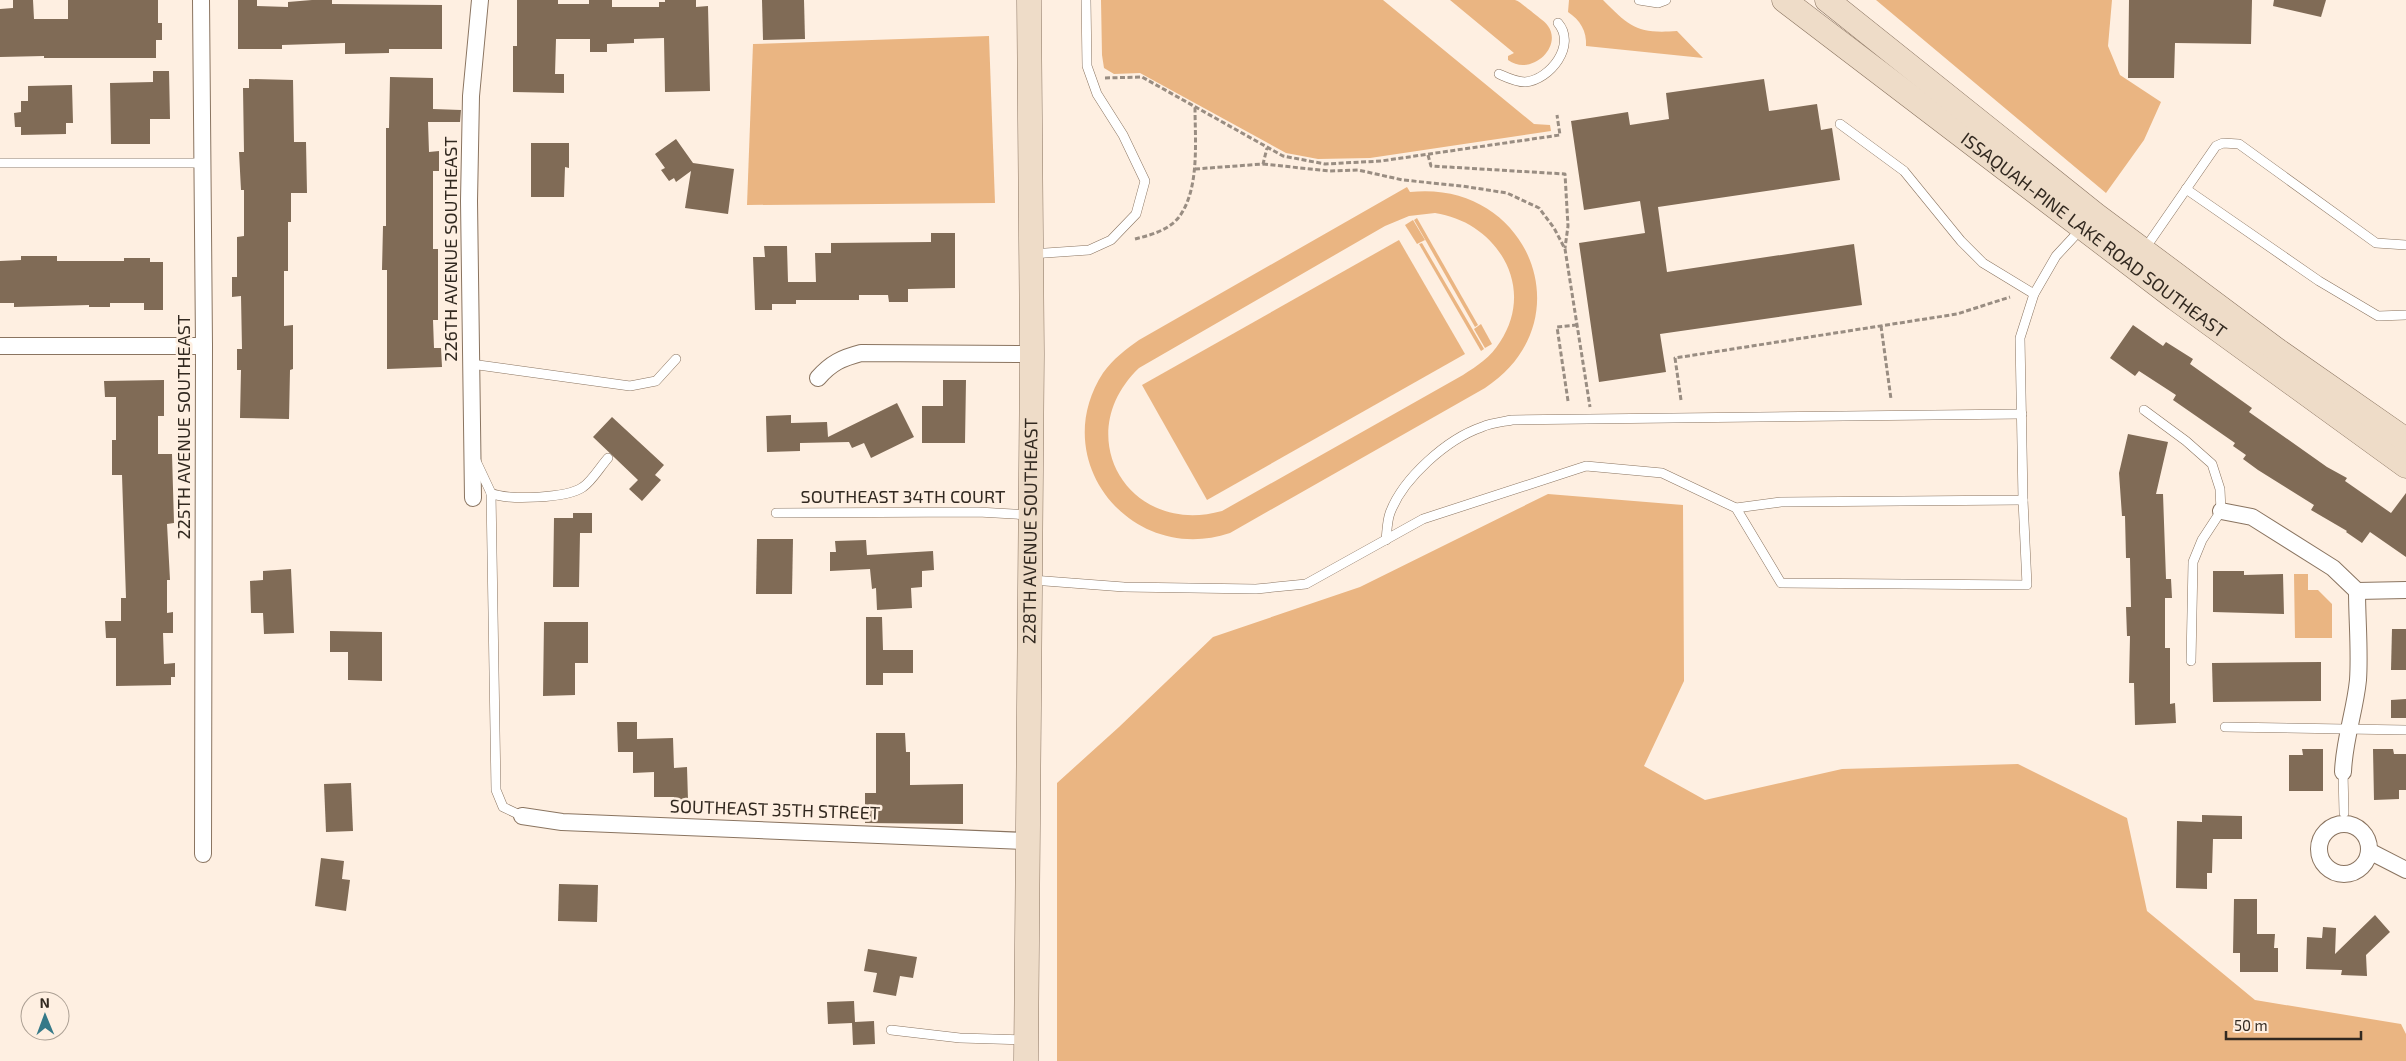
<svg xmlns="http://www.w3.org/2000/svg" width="2406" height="1061" font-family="'Exo 2',sans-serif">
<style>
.green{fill:#eab582;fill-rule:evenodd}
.building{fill:#806b56}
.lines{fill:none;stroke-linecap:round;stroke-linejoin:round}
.service-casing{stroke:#8a7460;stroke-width:10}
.minor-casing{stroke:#8a7460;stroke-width:18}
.secondary-casing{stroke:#8a7460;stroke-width:25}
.path{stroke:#998d82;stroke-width:3;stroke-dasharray:5 2.5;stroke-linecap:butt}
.service{stroke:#fff;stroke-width:9}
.minor{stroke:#fff;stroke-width:16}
.secondary{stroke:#eedcc8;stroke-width:24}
.labels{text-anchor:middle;stroke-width:5;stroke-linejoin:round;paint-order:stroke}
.street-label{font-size:18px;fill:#322920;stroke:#feefe1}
</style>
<rect width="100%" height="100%" fill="#feefe1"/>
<g class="green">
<path d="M1101,0H1383L1534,124L1550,125L1551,131L1370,158L1318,159L1286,153L1140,73L1114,74L1104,68L1102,55Z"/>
<path d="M1450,0C1467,0 1499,0 1515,0C1520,1 1526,8 1531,11C1536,16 1544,20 1548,26C1563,47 1531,77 1508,60V56L1514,53Z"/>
<path d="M1569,0H1603C1630,27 1637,34 1677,31L1703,58L1586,46C1587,31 1580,20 1568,12Z"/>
<path d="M1876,0H2112L2108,46L2120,75L2161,102L2144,140L2106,193Z"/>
<path d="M989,36L995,203L747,205L753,44Z"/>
<path d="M1407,187L1410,192C1529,179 1586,322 1485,388L1230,533C1132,566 1046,461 1103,373C1113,359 1126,349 1139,340ZM1435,213C1496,222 1537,286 1500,342C1491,357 1477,366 1463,375L1222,511C1128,537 1069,435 1139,368L1385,226L1409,216Z"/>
<path d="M1417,218L1478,325L1475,327L1414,220Z"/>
<path d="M1413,220L1425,240L1417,244L1405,225Z"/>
<path d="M1399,240L1465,354L1207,500L1142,385Z"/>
<path d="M1422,243L1484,349L1481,351L1419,244Z"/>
<path d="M1481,324L1492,344L1485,348L1474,329Z"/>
<path d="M1548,494L1683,505L1684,681L1644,766L1705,800L1842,769L2018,764L2127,818L2147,911L2255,1000L2401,1024L2406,1034V1061H1057V783L1119,727L1213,637L1360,587Z"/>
<path d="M2294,574H2308V590H2318L2332,604V638H2295Z"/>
</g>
<g class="building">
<path d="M13,0H33L34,19H68V0H158V23H162V40H156V58H44V56L0,57V9L13,8Z"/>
<path d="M238,0H257V6L288,7V2L312,0H332V4L442,5V49H389V53L345,54V43L282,45V49H238Z"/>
<path d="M517,0H558V4H589V0H612V7H659V2H665V0H696V7L708,6L710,91L665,92L664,38L634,39V43L607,44V52H590V39H556L555,74H564V93L513,92V46H517Z"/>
<path d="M762,0H804L805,39L763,40Z"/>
<path d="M2129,0H2252L2251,44L2175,43L2174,78H2128Z"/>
<path d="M2274,0H2326L2321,17L2273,6Z"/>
<path d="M153,71H169L170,119H150V144H111L110,83L153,82Z"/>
<path d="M390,77L433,78V109L461,110L460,122H428L429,152L439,151V171H433V249H438V320H433L434,348H441L442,367L387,369V270H382L383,226H386V128H389Z"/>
<path d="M249,79L293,80L294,142H306L307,193H291V222H288V271H284V326L293,325V369L290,370L289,419L240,418L241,370H237V349H242L241,296L232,297V277H237V237L244,236V190H241L239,152H244L243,88H249Z"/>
<path d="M1764,79L1769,111L1817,104L1821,130L1832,128L1840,180L1658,207L1667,272L1854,244L1862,305L1660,334L1666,372L1599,382L1579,243L1645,233L1640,201L1584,210L1571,121L1628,112L1630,125L1669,119L1666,93Z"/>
<path d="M72,85L73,123H66V134L21,135V127H15L14,113L21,112V101H28V86Z"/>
<path d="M676,139L693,163L734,169L728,214L685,208L691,171L676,182L674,178L669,181L661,170L665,168L655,154Z"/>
<path d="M531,143H569V168L565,167L564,197H531Z"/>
<path d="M931,233H955V288L908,289V302H889L888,295H859V300H796V304H772V310H755L753,257H765L764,246H787L788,282H816L815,253H831V243L931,242Z"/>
<path d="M21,256H57V261H124V258H150V262H163V310H144V303H110V307H89V305L14,307V303H0V261L21,260Z"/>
<path d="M2133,325L2163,346L2166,342L2193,359L2190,364L2252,408L2249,412L2327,467L2347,478L2345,481L2391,513L2406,493V557L2370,532L2362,543L2346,532L2347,531L2311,510L2314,505L2258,470L2243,459L2246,455L2233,446L2235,443L2173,400L2176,395L2139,371L2135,376L2110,358Z"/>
<path d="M164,380V416H158V454H172L174,523L167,524L170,580H167V613L173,612V633H163L164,664L175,663V677H171V685L116,686V638H106L105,621H121V598H126L122,475H112V440H116V397H105L104,381Z"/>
<path d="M943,380H966L965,443H922V406H943Z"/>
<path d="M897,403L914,437L871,458L864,443L852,448L849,442L800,443V451L767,452L766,416L791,415V423L827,422L828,437Z"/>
<path d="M612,417L664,465L655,475L661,480L642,501L629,489L638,480L593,437Z"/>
<path d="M2128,434L2168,442L2156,494H2163L2166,579H2171L2172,598H2165V648H2170V704L2175,703L2176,723L2135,725L2134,683H2129L2130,636H2127L2126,607H2131L2130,558H2126L2125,516H2122L2119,473Z"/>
<path d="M573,513H592V533H580L579,587H553L554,518H573Z"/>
<path d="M757,539H793L792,594H756Z"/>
<path d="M866,540L867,555L933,551L934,570L922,571V587L911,588L912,608L877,610L876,588L872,589L870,569L830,571V552H836L835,541Z"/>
<path d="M291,569L294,633L264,634L263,613H251L250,581L263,580V571Z"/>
<path d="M2213,571H2244V575L2283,574L2284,614L2213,612Z"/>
<path d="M866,617H882L883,650H913V673H883V685H866Z"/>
<path d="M544,622H588V663H575V695L543,696Z"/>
<path d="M2392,629H2406V670H2391Z"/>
<path d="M330,631L382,632V681L348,680V652H330Z"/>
<path d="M2321,662V701L2213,702L2212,663Z"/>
<path d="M2406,699V718H2391V700Z"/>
<path d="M617,722H637V739L673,738L674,768L687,767L688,800L674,801V797H654V772L633,773V752H618Z"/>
<path d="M876,733H905L906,752H910V785L963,784V824L865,823V793H876Z"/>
<path d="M2302,749H2323V791H2289V755H2303Z"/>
<path d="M2373,749H2393L2394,754H2406V790H2399V799L2374,800Z"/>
<path d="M351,783L353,831L326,832L324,784Z"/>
<path d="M2202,815L2242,816V839H2213L2212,873H2207V889L2176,888L2177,821L2202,822Z"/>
<path d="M321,858L344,861L342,879L350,880L346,911L315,906Z"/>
<path d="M559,884L598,885L597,922L558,921Z"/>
<path d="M2234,899H2257V934H2275L2274,948H2278V972H2240V953H2233Z"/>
<path d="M2375,915L2390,932L2366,955L2367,976L2341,975L2342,970L2306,969L2307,937L2322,938L2323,927L2336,928L2335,954Z"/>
<path d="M868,949L917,957L913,978L900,976L896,996L873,992L877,973L864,971Z"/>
<path d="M854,1001L855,1022L874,1021L875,1044L853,1045L852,1023L828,1024L827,1002Z"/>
</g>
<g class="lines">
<g class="service-casing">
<g id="service">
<path d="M1639,0L1658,3L1666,0"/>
<path d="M1499,74C1508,78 1516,82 1525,82C1550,80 1577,45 1558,23"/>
<path d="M1840,124L1904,171L1961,241L1983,263L2034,294"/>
<path d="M0,163H203"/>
<path d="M2186,189L2319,281L2378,316L2406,315"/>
<path d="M2144,250L2216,146L2223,143L2239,144L2376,243L2406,245"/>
<path d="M1031,254L1089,250L1111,240L1136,214L1145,181L1123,135L1097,94L1087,66L1086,0"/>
<path d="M471,364L630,386L656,381L676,359"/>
<path d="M2144,410L2186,441L2212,464L2220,489L2221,511L2202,540L2193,562L2191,661"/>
<path d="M476,461L491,493C507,501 568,498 583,487C592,481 600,467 608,458"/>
<path d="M491,493L496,790L503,807L522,816"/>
<path d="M1736,508L1781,583L2027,585L2023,500"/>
<path d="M776,513L978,512L1030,515"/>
<path d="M1386,540C1387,532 1387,521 1390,513C1403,478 1447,439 1482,427C1491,423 1502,422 1512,420L2022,414"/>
<path d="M1032,580L1124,587L1256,589L1306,584L1423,519L1586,466L1662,473L1736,508L1781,502L2023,500L2020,338L2034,294L2056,256L2082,228"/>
<path d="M2225,727L2406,730"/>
<path d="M2343,772L2344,813"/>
<path d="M891,1030L960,1038L1026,1040"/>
</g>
</g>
<g class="minor-casing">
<g id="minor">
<path d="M201,0L204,346L203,854"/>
<path d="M0,346H204"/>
<path d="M818,378C831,363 842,358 861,353L1032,354"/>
<path d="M473,498L469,201L471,96L480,0"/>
<path d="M2221,511L2252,517L2333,568L2357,591"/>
<path d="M2357,591L2406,590"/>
<path d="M2343,772C2344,740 2355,711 2358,680C2360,651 2357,620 2357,591"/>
<path d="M522,816L562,822L1027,841"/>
<circle cx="2344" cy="849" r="25"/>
<path d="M2369,851L2406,870"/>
</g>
</g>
<g class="secondary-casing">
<g id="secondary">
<path id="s1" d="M1784,0L2176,299L2406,466"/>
<path d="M1827,0L2096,215L2277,350L2406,440"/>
<path id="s2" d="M1026,1061L1032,354L1029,0"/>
</g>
</g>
<g class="path">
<path d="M1105,78L1142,77L1283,156L1325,164L1381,161L1560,135L1557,115"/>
<path d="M1428,155L1431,166L1565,174L1568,226L1565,248"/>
<path d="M1263,164L1330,171L1358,170L1403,180L1462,186L1507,193L1539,208L1554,228L1565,249L1590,407"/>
<path d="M1195,169L1263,164L1267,148"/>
<path d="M1135,239C1151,235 1169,230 1179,217C1200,189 1195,140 1195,107"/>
<path d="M1881,326L1891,399"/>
<path d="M1681,400L1675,358L1957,314L2010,297"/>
<path d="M1568,401L1557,327L1576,325"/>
</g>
<use href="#service" class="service"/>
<use href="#minor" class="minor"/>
<use href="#secondary" class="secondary"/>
</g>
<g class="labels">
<g class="street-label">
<text dy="6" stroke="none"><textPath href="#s1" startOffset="389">ISSAQUAH-PINE LAKE ROAD SOUTHEAST</textPath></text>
<text transform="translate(451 249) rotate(-90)" y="6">226TH AVENUE SOUTHEAST</text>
<text transform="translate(184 427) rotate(-90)" y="6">225TH AVENUE SOUTHEAST</text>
<text x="903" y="503">SOUTHEAST 34TH COURT</text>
<text dy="6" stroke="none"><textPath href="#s2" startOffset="530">228TH AVENUE SOUTHEAST</textPath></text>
<text transform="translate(775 810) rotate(2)" y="6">SOUTHEAST 35TH STREET</text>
</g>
</g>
<g transform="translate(45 1016) rotate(359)"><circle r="24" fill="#feefe1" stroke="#aca094"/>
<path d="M0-4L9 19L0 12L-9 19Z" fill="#357988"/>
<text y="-8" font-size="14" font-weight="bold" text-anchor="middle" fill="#322920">N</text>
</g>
<path d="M2226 1031v8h135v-8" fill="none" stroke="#322920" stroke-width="2.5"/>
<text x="2234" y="1031" font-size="15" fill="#322920" stroke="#feefe1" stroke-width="4" paint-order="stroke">50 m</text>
</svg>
